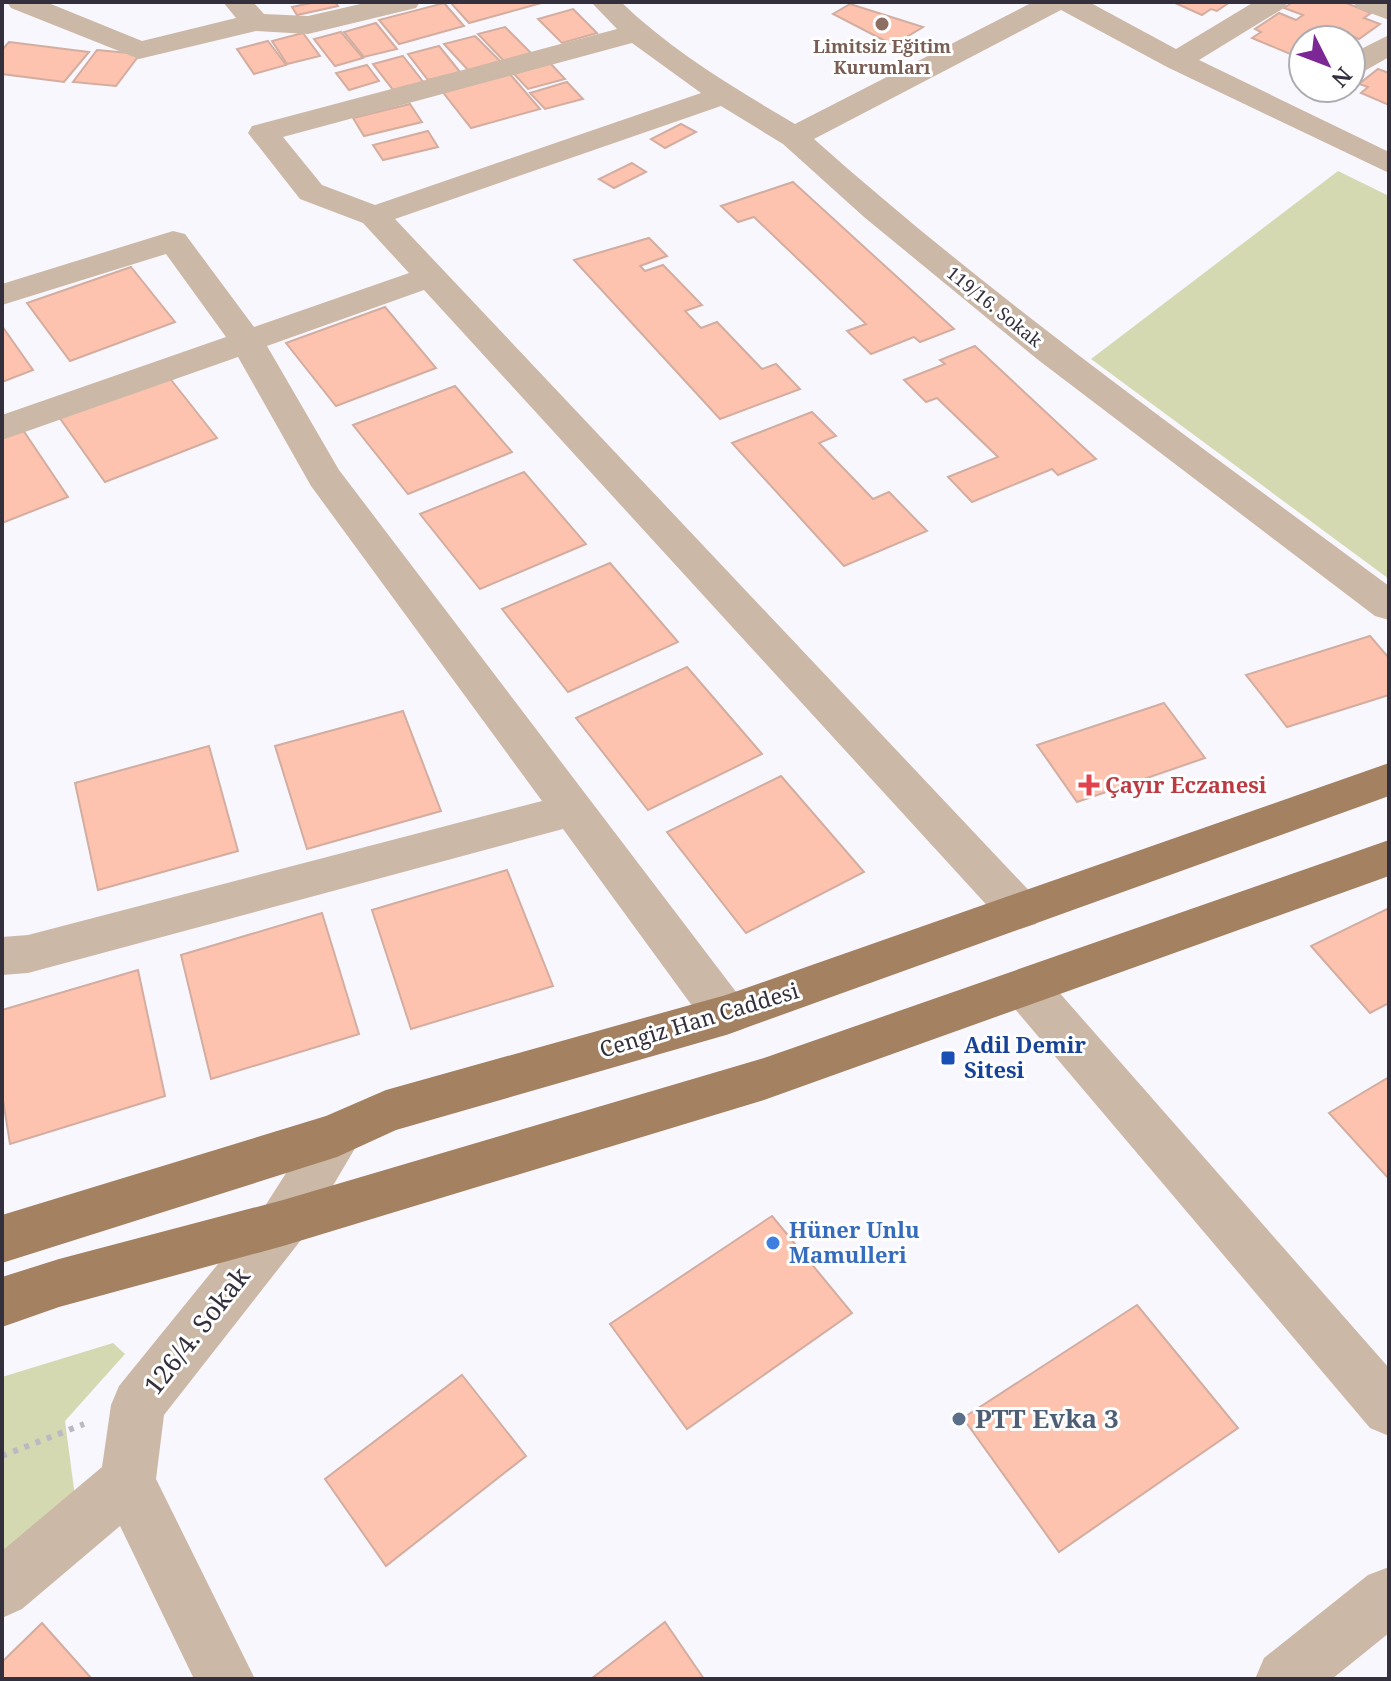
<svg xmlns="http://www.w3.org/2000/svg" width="1391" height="1681" font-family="'Noto Serif',serif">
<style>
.green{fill:#d5d9b2}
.building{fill:#fec3af;stroke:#d2ada0;stroke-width:2}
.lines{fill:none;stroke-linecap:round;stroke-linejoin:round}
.path{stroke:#bcb9c2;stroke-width:6;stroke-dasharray:5 7;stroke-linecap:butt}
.minor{fill:#ccb8a6;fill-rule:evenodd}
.major{fill:#a48161;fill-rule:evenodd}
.education-dot{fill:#8d6e63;stroke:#fff;stroke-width:3}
.health-dot{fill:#e0444e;stroke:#fff;stroke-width:3}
.transit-dot{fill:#1a4fb4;stroke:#fff;stroke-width:3}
.shop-dot{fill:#3f7fe0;stroke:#fff;stroke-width:3}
.service-dot{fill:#5c6f8a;stroke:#fff;stroke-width:3}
.labels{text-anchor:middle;stroke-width:6;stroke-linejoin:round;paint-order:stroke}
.far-education-label{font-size:18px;font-weight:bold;fill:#785e54;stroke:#fff}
.far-street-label{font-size:18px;fill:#332f3c;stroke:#fff}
.health-label{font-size:22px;font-weight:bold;fill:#be3a42;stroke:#fff;text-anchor:start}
.street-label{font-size:22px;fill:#332f3c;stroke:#fff}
.transit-label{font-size:22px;font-weight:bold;fill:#164399;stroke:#fff;text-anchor:start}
.shop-label{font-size:22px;font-weight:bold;fill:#366cbe;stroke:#fff;text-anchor:start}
.near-street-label{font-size:26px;fill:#332f3c;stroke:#fff}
.near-service-label{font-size:26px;font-weight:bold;fill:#4e5e75;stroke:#fff;text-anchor:start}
</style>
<rect width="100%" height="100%" fill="#f9f7fe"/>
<g class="green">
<path d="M1338,171L1389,196V579L1091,359Z"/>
<path d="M113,1343L125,1354L65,1421L76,1504L2,1565V1377Z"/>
</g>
<g class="building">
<path d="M316,2H335L338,6L297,15L292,7Z"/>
<path d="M450,2H545L469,23Z"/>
<path d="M1173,2H1230L1217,11L1211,9L1202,15Z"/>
<path d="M1293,2H1344L1371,13L1364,18L1380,24L1359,39L1341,31L1333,36L1343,40H1303V56L1300,58L1252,38L1261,32L1255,29L1279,13L1296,20L1303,15L1284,8Z"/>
<path d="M444,3L464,26L399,44L379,20Z"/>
<path d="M850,4L923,27L893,45L833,14Z"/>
<path d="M573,9L597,33L562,43L538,19Z"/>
<path d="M376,23L397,49L364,57L344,32Z"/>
<path d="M505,27L531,53L504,61L478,34Z"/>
<path d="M341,32L363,58L335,66L314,39Z"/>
<path d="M303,33L320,56L287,64L272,41Z"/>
<path d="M475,36L500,61L469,71L444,44Z"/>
<path d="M268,41L286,65L254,74L237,49Z"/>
<path d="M9,42L89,52L64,82L2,74V50Z"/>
<path d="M439,46L460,72L428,80L408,54Z"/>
<path d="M97,50L140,54L116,86L73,82Z"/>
<path d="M403,56L424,83L394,91L373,64Z"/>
<path d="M550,63L565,79L528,89L514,74Z"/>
<path d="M367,65L379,81L349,90L336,73Z"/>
<path d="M1378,69L1389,73V105L1361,93L1368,87L1359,84Z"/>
<path d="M509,73L540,109L471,128L442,91Z"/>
<path d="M567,82L583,99L545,109L530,93Z"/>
<path d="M410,104L422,122L364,136L353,118Z"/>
<path d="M681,124L696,132L665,148L651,139Z"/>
<path d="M428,131L438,147L383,160L373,145Z"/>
<path d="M632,163L646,172L614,188L599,179Z"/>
<path d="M793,182L954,329L920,342L914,337L871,354L847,331L866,324L754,217L738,222L721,206Z"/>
<path d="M649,238L667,256L640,266L645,271L663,265L702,305L685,311L701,328L717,322L762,369L776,364L800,389L720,419L574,260Z"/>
<path d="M131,267L175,322L70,361L27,303Z"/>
<path d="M385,307L436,368L336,406L286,343Z"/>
<path d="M2,326L33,370L2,382Z"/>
<path d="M975,346L1096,459L1058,475L1052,469L972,502L948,477L998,457L937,398L926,402L904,380L945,364L940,360Z"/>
<path d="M168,376L217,438L105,482L59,417Z"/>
<path d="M455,386L512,452L408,494L353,425Z"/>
<path d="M812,412L836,436L819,443L873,499L889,492L927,531L844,566L732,443Z"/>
<path d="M23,430L68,497L2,523V438Z"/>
<path d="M524,472L586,544L480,589L420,514Z"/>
<path d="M610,563L678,642L568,692L502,609Z"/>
<path d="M1370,636L1389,658V695L1287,727L1246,675Z"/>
<path d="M687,667L762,754L648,810L576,718Z"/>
<path d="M1164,703L1205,758L1077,802L1037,745Z"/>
<path d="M403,711L441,811L307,849L275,746Z"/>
<path d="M209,746L238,851L98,890L75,783Z"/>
<path d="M781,776L864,872L746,933L667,832Z"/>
<path d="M507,870L553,986L411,1029L372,910Z"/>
<path d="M1389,908V1003L1370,1013L1311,946Z"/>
<path d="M322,913L359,1034L211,1079L181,955Z"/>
<path d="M138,970L165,1096L10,1144L2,1094V1010Z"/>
<path d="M1389,1077V1179L1329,1113Z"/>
<path d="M772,1216L852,1313L687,1429L610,1324Z"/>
<path d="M1137,1305L1238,1428L1059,1552L963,1418Z"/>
<path d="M462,1375L526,1456L386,1566L325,1479Z"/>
<path d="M665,1622L704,1679H591Z"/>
<path d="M42,1623L92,1679H2V1662Z"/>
</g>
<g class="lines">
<path class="path" d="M2,1456L84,1424"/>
<g class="minor">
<path d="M7,2H46L142,41L236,18L223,2H253L264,14L308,16L369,2H420L416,8L308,34L256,31L139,59L11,8Z"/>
<path d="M591,2H621C672,51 734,88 795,124L1033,2H1089L1176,49L1254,2H1288L1284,8L1199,60L1389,152V173L1167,67L1061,10L814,139C996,301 1194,441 1389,586V620L1375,616L1037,359L864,217L783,144L721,106L395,219L1036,898L1043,911L1036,924L1020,929L1004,924L424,290L267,346L339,470L743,1001L750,1015L743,1029L726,1035L709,1029L563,829L28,973L2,975V937L28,935L542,801L311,486L238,357L2,440V415L226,337L166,254L2,305V284L173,231L185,234L254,327L409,273L363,223L300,199L248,133L252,126L617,29ZM632,43L701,93L375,205L322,185L283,137Z"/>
<path d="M1353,2H1389V20L1357,8Z"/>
<path d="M1389,35V57L1361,73L1351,76V54Z"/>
<path d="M1026,968L1043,974L1389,1368V1436L1370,1428L1009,1002L1003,988L1009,974Z"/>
<path d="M337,1113L354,1120L362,1135L354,1150L301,1240L164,1415L156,1479L255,1679H194L120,1526L22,1609L2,1618V1551L102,1467L111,1405L119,1386L265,1206L320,1120Z"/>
<path d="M1389,1567V1633L1332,1679H1255L1264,1658L1368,1575Z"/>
</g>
<g class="major">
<path d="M1389,763V796L726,1035L396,1130L337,1157L2,1263V1215L326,1116L386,1090L726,995Z"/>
<path d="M1389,840V876L764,1100L283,1246L59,1307L2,1327V1277L59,1259L283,1200L764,1058Z"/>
</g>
</g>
<circle class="education-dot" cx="882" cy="24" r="8"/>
<path class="health-dot" d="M1085 773h8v8h8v8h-8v8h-8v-8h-8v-8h8z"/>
<rect class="transit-dot" x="940" y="1050" width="16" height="16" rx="4"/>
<circle class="shop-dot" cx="773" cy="1243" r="8"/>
<circle class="service-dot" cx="959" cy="1419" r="8"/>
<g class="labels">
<g class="far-education-label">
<text x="882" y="53">Limitsiz Eğitim<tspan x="882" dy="21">Kurumları</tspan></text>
</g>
<g class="far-street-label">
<text transform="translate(994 307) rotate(39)" y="6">119/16. Sokak</text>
</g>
<g class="health-label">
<text x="1105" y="793">Çayır Eczanesi</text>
</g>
<g class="street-label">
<text transform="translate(699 1020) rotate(-17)" y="8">Cengiz Han Caddesi</text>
</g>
<g class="transit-label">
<text x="964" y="1053">Adil Demir<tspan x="964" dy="25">Sitesi</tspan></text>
</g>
<g class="shop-label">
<text x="789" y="1238">Hüner Unlu<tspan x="789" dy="25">Mamulleri</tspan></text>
</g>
<g class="near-street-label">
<text transform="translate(197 1331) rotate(-52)" y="9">126/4. Sokak</text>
</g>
<g class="near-service-label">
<text x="975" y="1428">PTT Evka 3</text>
</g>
</g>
<rect width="1391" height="1681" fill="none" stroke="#332f3c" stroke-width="8"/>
<g transform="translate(1327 64) rotate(132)"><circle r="38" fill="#ffffff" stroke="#adacb1" stroke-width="2"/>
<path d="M0-6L14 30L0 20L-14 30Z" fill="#7c2796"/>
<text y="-12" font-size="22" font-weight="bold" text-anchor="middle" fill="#332f3c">N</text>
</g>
</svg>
